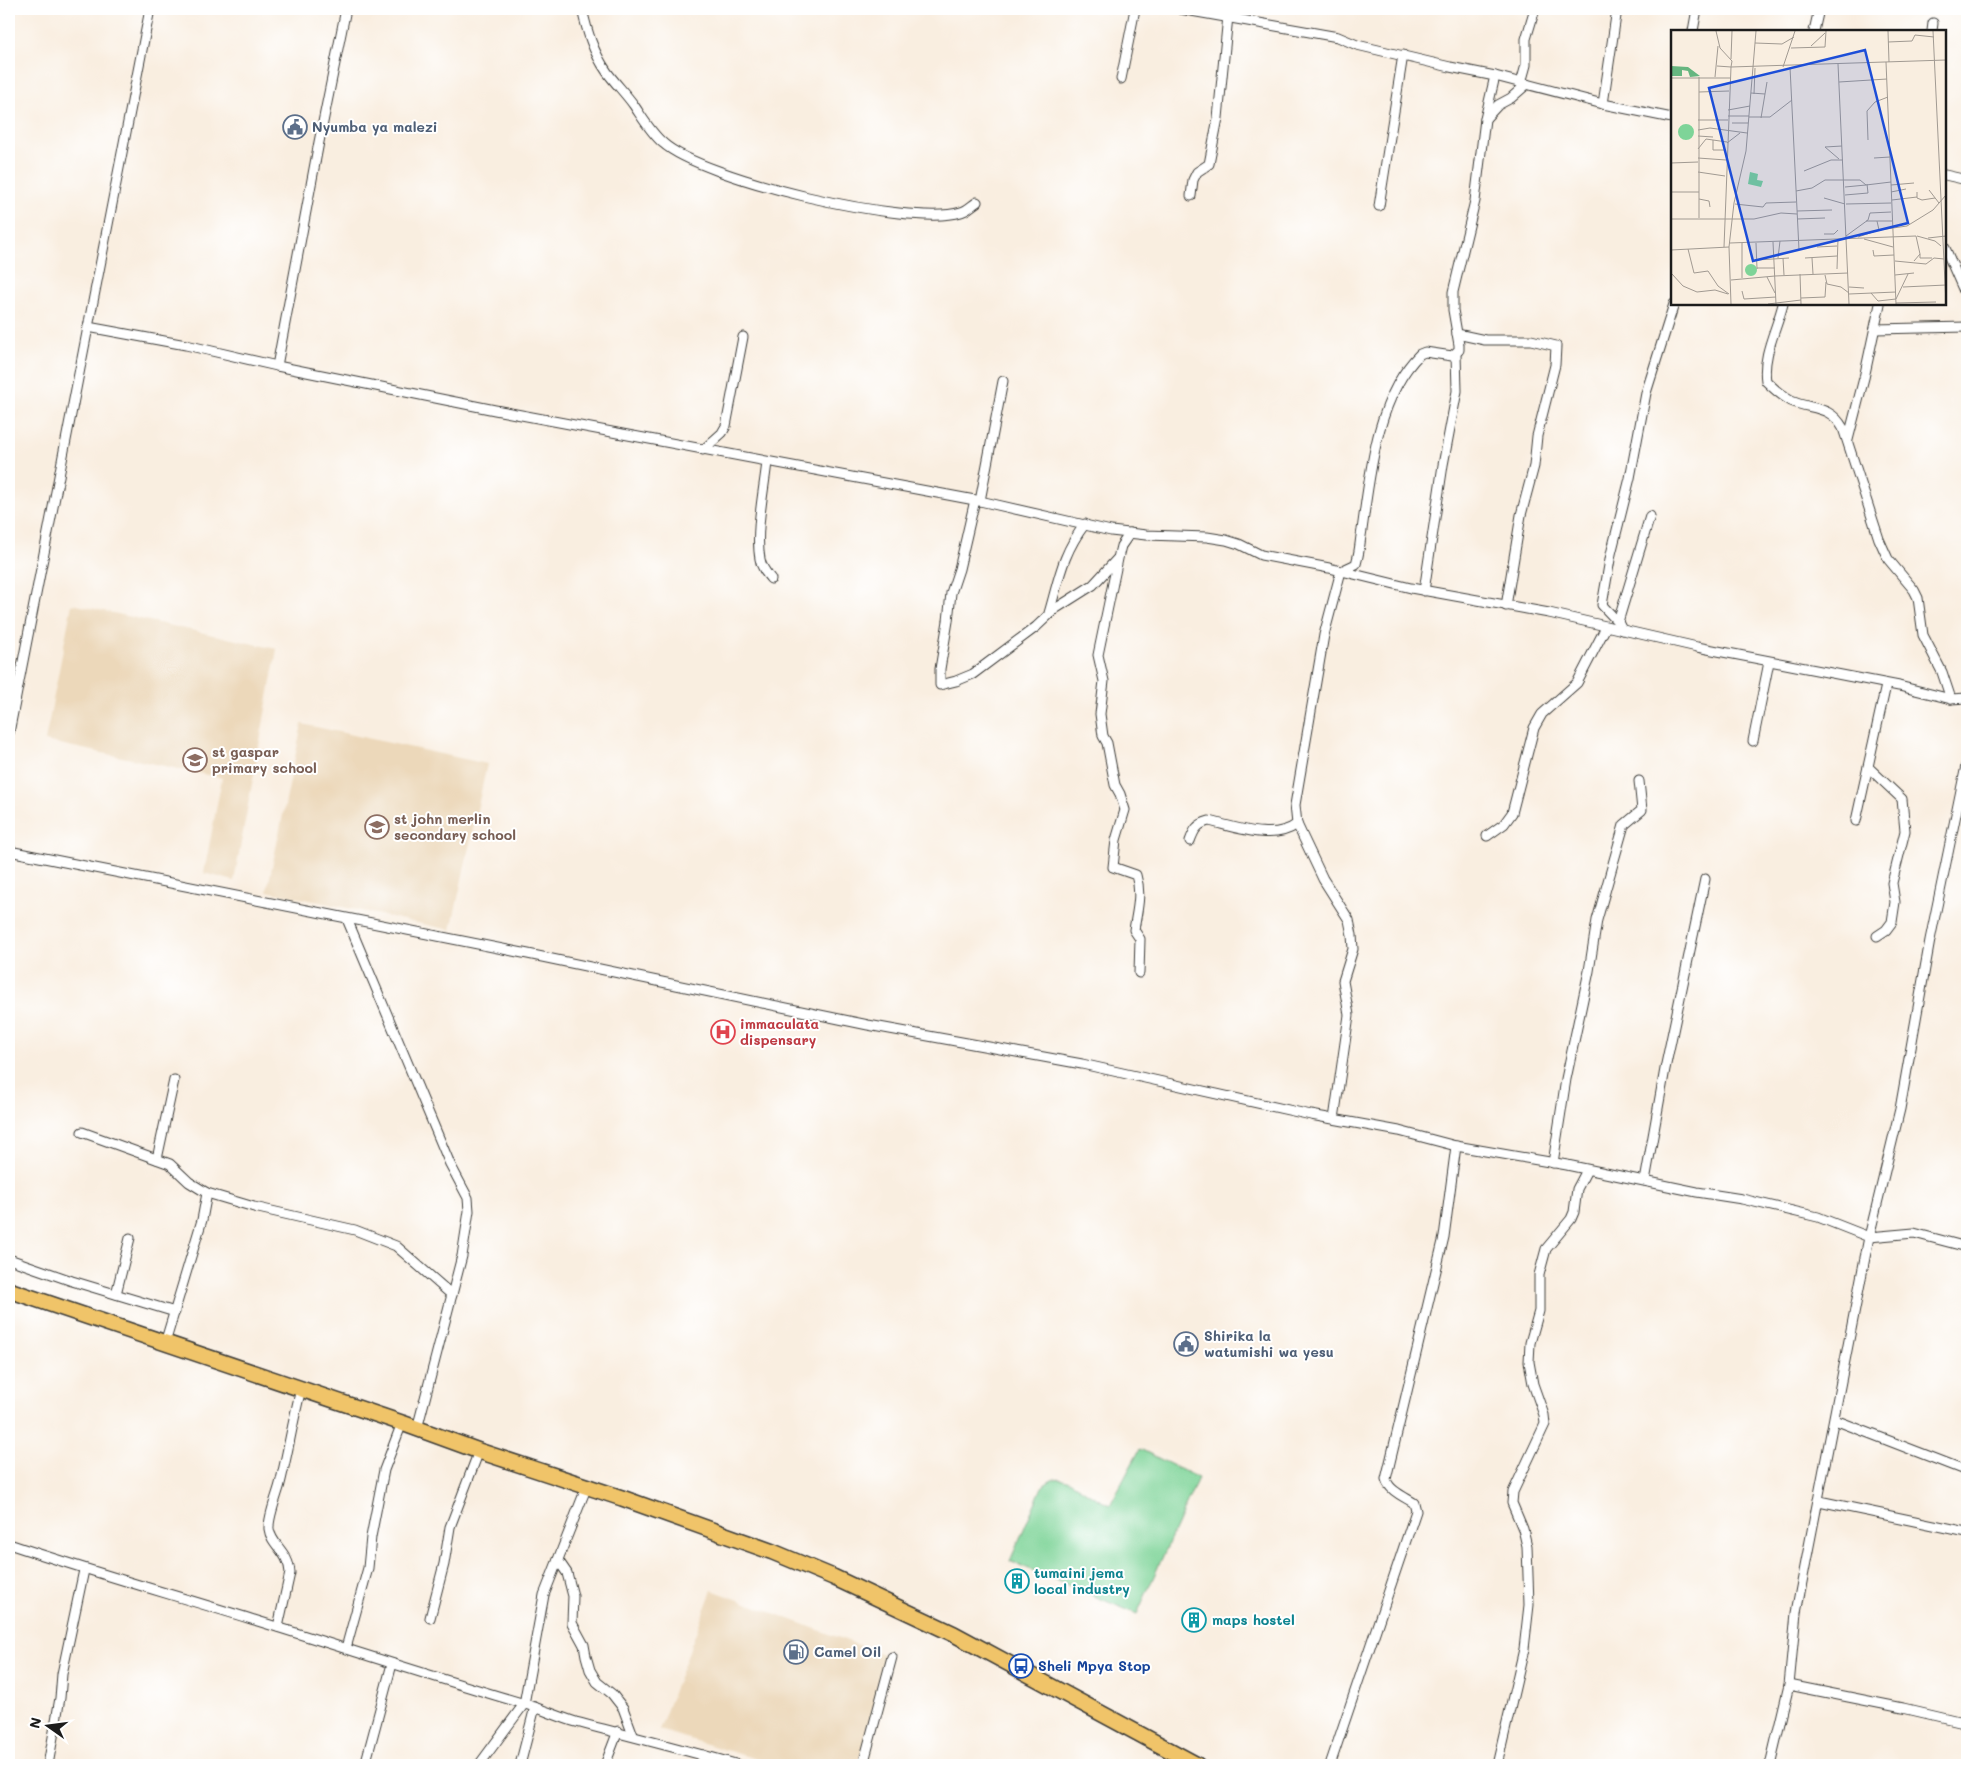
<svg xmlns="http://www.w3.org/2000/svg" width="1976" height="1774" font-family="Mali,sans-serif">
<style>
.built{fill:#ecd8ba}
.green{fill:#7ed498;stroke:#4d785a}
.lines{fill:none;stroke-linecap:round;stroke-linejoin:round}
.street-casing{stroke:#3d3c39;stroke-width:11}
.highway-casing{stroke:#3d3c39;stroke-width:18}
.street{stroke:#fff;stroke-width:9}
.highway{stroke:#f0c469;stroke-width:15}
.labels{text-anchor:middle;stroke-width:4;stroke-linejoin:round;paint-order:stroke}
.service-label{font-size:14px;font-weight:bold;fill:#4e5e75;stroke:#fff;text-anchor:start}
.education-label{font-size:14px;font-weight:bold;fill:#785e54;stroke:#fff;text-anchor:start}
.health-label{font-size:14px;font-weight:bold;fill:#be3a42;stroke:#fff;text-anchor:start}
.culture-label{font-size:14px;font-weight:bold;fill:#0d838f;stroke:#fff;text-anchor:start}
.transit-label{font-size:14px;font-weight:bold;fill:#164399;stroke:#fff;text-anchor:start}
.inset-road{fill:none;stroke:#a19a92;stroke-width:1}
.view{fill:#1d4ed8;fill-opacity:0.15;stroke:#1d4ed8;stroke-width:2.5}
.inset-edge{fill:none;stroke:#1c1c1c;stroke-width:2.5}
</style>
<rect width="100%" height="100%" fill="#fff"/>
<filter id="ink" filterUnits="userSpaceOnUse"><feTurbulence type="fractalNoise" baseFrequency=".02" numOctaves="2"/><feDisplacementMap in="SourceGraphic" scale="10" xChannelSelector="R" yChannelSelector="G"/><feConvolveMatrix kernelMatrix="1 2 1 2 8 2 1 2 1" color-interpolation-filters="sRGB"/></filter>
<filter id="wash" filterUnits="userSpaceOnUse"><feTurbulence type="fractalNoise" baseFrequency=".0096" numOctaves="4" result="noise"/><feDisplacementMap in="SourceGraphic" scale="20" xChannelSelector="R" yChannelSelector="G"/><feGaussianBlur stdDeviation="1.12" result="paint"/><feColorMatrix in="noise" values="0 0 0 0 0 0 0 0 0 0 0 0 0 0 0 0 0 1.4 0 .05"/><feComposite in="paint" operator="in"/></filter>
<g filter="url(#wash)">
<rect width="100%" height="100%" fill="#f9eee0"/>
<g class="built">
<path d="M72,604L277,649L234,881L204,873L222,778L45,741Z"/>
<path d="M302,724L487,764L451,930L267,891Z"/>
<path d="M712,1590L888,1656L858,1765H776L659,1730Z"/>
</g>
<path class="green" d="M1140,1449L1198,1478L1137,1614L1010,1561L1042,1487C1059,1472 1066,1479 1082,1489C1091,1495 1100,1501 1110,1505Z"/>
</g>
<g filter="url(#ink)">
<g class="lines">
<g class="street-casing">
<g id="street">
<path d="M582,9C587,31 593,52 607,72C615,83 625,93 633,104C642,117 651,133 663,143C703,179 910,228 961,212C967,211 972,205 977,202"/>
<path d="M1180,9L1338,37L1357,45L1450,67L1495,76L1603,104L1672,118"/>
<path d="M1693,31L1697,9"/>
<path d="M1814,31L1819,9"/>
<path d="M1932,31L1933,23"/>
<path d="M1121,79L1135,9"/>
<path d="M1521,83L1526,65V39L1535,9"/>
<path d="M1603,104L1617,9"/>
<path d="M1485,119L1498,105L1511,98L1527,84"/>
<path d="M1945,175L1967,180"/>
<path d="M1191,196L1193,180L1197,172L1209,164L1218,118L1228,16"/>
<path d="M1379,206L1403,55"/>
<path d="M1945,248L1967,298"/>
<path d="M1783,304C1777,329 1762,355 1766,381C1773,388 1782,396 1791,401C1812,410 1830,405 1843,428L1879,539L1888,559L1914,590L1918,598L1923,635L1942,672L1951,699"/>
<path d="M88,327L186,345L277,366L495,410L980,501L1111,531L1146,535L1207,537L1226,540L1239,544L1261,555L1329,568L1411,588L1549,613L1697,647L1899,686L1951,699L1967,698"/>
<path d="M1875,329L1967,327"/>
<path d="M1457,334L1485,340H1531L1556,346L1555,365L1537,436L1534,466L1521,515L1506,606"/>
<path d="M277,366L319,142L346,9"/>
<path d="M1848,440L1864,378L1880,304"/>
<path d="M703,450L722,433L726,426L743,337"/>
<path d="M767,462C764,490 755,532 760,559C761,567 766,573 771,579"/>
<path d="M975,500L959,569L951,593L948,621L940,669V685L956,681L973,674L1036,627L1055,609L1093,585L1117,559"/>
<path d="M980,501L1003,381"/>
<path d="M1130,533L1121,546L1119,554L1098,655L1104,681L1100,714L1103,736L1107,743L1115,785L1120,794L1125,810L1116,840L1113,867L1136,875C1142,895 1137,910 1134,930L1140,939L1139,973"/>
<path d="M1424,591L1443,465L1457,391L1456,354"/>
<path d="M1049,613C1059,579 1062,554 1085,524"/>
<path d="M1618,622L1650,516"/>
<path d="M1622,630L1618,622L1602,605L1611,554L1630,478L1646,393L1674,304"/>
<path d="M9,733L150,9"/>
<path d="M1753,741L1769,662"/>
<path d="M1868,767L1902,799L1905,831L1892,883L1895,902L1892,922L1886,930L1877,936"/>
<path d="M1856,821L1886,685"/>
<path d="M1487,836L1504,824L1512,813L1534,728L1542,714L1577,683L1606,627"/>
<path d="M1190,841C1194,830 1197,824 1209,821C1235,827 1274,842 1297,824"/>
<path d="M9,851L528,954L868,1025L1082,1064L1311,1115L1399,1131L1456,1146L1567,1165L1697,1192L1742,1199L1818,1217L1869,1237L1914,1233L1967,1247"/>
<path d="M347,919L450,1164L468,1198L469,1211L462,1256L417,1429"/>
<path d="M1334,1119L1349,1015L1343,981L1353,949L1352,935L1349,920L1323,879L1304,839L1297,824L1295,805L1324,635L1341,571L1356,564L1357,560C1360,550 1360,540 1362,530C1370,473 1377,396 1420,354L1425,352L1452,356L1459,350V345L1453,310V292L1475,201L1485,119L1495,76"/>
<path d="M82,1132L170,1164L189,1182L207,1193L202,1220L165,1343"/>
<path d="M157,1159L174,1080"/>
<path d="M1553,1163L1566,1079L1589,971L1597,920L1624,825L1642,810L1639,781"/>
<path d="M1645,1181L1665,1069L1705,879"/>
<path d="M207,1193L254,1207L355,1230L396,1246L452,1295"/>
<path d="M9,1259L72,1281L175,1312"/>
<path d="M1967,1279L1966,1284L1967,1293"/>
<path d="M116,1294L130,1238"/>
<path d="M1835,1420L1967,1471"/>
<path d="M1819,1501L1967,1532"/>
<path d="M9,1544C89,1571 170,1594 251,1619C342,1647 433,1677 525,1704C542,1709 559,1717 576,1722C630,1736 685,1750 739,1765"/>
<path d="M558,1560L567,1573L573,1596L572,1623L584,1645L586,1656L590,1670L597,1682L612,1694L623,1708L633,1735"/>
<path d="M430,1618L444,1564L450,1527L479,1451"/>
<path d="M278,1627L290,1573C289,1552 271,1545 269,1529C268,1517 277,1496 280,1484C288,1452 293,1420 301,1389"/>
<path d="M346,1648L368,1568L371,1537L384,1470L402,1423"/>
<path d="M1789,1685L1903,1708L1967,1723"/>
<path d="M48,1765L60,1698L62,1674L84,1570"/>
<path d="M365,1765L392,1664"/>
<path d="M479,1765L524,1704L544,1595L587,1486"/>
<path d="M520,1765L535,1707"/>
<path d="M605,1765L618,1731"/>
<path d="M701,1765L703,1755"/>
<path d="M863,1765L892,1657"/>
<path d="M1330,1765L1416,1511L1414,1503C1405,1497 1389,1491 1386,1479L1444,1237L1456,1146"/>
<path d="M1497,1765L1524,1649L1529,1605L1527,1546L1523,1529L1512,1503L1513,1492L1545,1424L1544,1415L1533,1384L1529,1362L1530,1343L1539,1311V1275L1546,1249L1571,1219L1574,1212L1577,1189L1587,1170"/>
<path d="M1770,1765L1789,1685L1796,1613L1869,1237L1900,1109L1930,940L1967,761"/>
</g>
</g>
<g class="highway-casing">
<path id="highway" d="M9,1290L402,1423L479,1451L622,1498L773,1552L833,1577L954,1634L1197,1765"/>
</g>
<use href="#street" class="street"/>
<use href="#highway" class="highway"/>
</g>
</g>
<defs>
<g id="civic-ring" transform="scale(1.25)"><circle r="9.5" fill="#fff" stroke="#5c6f8a" stroke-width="1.5"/><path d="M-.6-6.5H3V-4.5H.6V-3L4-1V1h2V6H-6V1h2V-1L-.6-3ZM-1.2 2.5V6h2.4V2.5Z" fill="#5c6f8a"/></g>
<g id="school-ring" transform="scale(1.25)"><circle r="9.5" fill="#fff" stroke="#8d6e63" stroke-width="1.5"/><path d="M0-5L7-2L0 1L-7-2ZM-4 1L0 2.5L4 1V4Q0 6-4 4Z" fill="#8d6e63"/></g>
<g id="hospital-ring" transform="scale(1.25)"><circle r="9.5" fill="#fff" stroke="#e0444e" stroke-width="1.5"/><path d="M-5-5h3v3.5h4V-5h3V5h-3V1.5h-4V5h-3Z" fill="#e0444e"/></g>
<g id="building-ring" transform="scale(1.25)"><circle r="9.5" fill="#fff" stroke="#0f9aa8" stroke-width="1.5"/><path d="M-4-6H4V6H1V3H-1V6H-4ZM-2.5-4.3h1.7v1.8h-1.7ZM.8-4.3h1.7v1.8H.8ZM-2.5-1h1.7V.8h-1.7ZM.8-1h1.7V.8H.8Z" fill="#0f9aa8"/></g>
<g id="fuel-ring" transform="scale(1.25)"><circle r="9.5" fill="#fff" stroke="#5c6f8a" stroke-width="1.5"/><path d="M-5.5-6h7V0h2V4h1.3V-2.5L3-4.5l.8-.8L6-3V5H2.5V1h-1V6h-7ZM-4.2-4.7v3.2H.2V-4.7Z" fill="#5c6f8a"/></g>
<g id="bus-ring" transform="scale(1.25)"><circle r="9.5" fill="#fff" stroke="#1a4fb4" stroke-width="1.5"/><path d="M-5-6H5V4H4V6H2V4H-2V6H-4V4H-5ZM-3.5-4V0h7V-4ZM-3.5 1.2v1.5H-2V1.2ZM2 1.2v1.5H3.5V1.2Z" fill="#1a4fb4"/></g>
</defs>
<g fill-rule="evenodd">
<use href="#civic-ring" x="295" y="127"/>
<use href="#school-ring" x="195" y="760"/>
<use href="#school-ring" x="377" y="827"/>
<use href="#hospital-ring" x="723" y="1032"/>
<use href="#civic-ring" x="1186" y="1344"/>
<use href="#building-ring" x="1017" y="1581"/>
<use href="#building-ring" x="1194" y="1620"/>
<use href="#fuel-ring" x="796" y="1652"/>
<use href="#bus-ring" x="1021" y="1666"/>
</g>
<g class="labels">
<g class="service-label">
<text x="312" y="132">Nyumba ya malezi</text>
<text x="1204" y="1341">Shirika la<tspan x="1204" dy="16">watumishi wa yesu</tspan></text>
<text x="814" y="1657">Camel Oil</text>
</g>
<g class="education-label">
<text x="212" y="757">st gaspar<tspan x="212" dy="16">primary school</tspan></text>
<text x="394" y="824">st john merlin<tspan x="394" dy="16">secondary school</tspan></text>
</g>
<g class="health-label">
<text x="740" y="1029">immaculata<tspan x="740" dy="16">dispensary</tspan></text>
</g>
<g class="culture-label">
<text x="1034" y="1578">tumaini jema<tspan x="1034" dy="16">local industry</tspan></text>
<text x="1212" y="1625">maps hostel</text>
</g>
<g class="transit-label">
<text x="1038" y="1671">Sheli Mpya Stop</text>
</g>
</g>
<g transform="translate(1671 30)">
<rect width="275" height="275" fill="#f9eee0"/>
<path d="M7 102a8 8 0 1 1 16 0a8 8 0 1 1-16 0ZM79,142L87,144L86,150L92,151L90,157L77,154ZM74 240a6 6 0 1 1 12 0a6 6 0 1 1-12 0Z" fill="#7ed498"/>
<path d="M0,36L17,37L29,46L19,47L17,41L11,40V46H0Z" fill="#66b680"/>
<path class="inset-road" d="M45,1L49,18L61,31L60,37L46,36M217,1L218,32M262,1L275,274M217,12L241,11L244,5L263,7M84,13L111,14L123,7M140,16L154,3M120,18L154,17L155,1M60,29L61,1M215,32L225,274M167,34L178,274M112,37L124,1M119,37L128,220M28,47V188M44,47L47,16M0,48H59M168,52L216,49M28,62L58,61M80,63L94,64L96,52M83,64L84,38M57,80L79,76M57,86H78M78,87H99L121,70M90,88L94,64M27,90H57M61,93H77M27,100L39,98L76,103M27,106L42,107M42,110V120H55M197,110L196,81L204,72L217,67M56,113L69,103M154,117L168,129M154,117L171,116M27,119L35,109L56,112M27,128L55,130M203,128L219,127M0,133L27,132M133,141L160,130H172M27,142L54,146M220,155L243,153M174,157L195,155M258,160L268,173M125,161L141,158L154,150H189L195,155L220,152M0,162H28M220,162L235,159M246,162V168L251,170L264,168M174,165L197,163L196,154M153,168L174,174M28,169L38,171L39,177M221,170L246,167M64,174L92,177L95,173L125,172M175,174L220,173M126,181L161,180M0,189H83L110,183L126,184M126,189L154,188M195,191H221M208,200L236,196L262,180L275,165M153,204H163L167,200M175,206L197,190L199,183L220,182M246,206L264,211L270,216M187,207L208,200L206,191M257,208L275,206M193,209L222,217M102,212L105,274M59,213L245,206L249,224L243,231M71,213V248M85,213L86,239M53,217L60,37L275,30M146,217L166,216M17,219L23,243L37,241L47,256L58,264M0,220L58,217M202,220L203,226L223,225M249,224V228H261M107,228L109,211M112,228L113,245M134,228L166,226M141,228L142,244M86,230L118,228M224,231L255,234L263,228L273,229M86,238H104M166,239L167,209M1,244L12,256L26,262L44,260L57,264M129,244L130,274M154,245L156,254L170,257L178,263M224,245L243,243M104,246L177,243M96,247L104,263M60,250L104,246M178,257L193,258M232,257L275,255M71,261L73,269L105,267M200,263L207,271L225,269L237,244M178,264L225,262M130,268L154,267L155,252M225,273L265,272M60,274L58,217L63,173L75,121L85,1M97,274L130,270"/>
<path class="view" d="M194,20L237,193L82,231L38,58Z"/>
<rect width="275" height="275" class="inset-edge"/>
</g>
<rect width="1976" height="1774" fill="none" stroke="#fff" stroke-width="30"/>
<g transform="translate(48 1726) rotate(284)" stroke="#ffffff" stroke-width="4" paint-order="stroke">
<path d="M0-4L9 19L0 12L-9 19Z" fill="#1c1c1c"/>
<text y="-8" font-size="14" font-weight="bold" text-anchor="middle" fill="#1c1c1c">N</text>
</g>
</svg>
